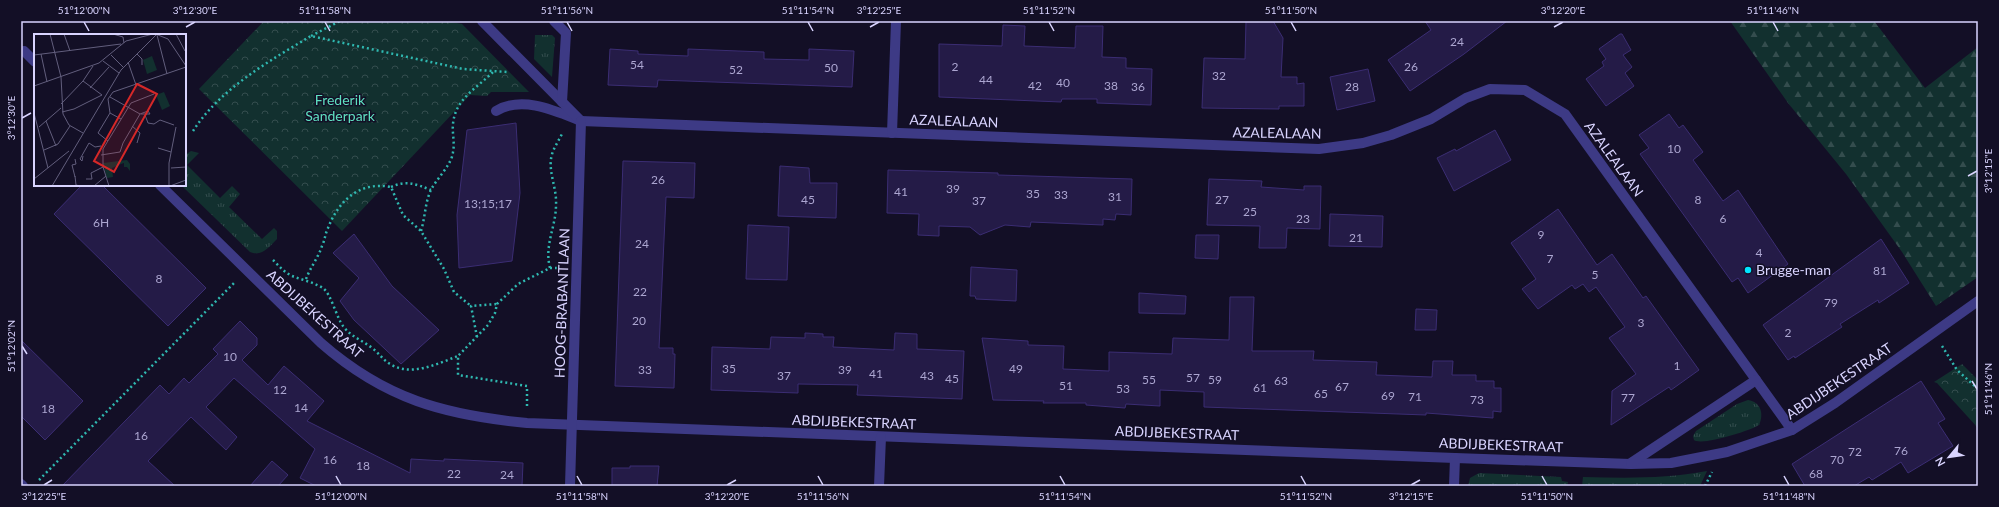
<svg xmlns="http://www.w3.org/2000/svg" width="1999" height="507" font-family="Lato,sans-serif">
<style>
.grass{fill:url(#grass-tufts)}
.forest{fill:url(#forest-firs)}
.park{fill:url(#park-crowns)}
.building{fill:#241b47;stroke:#3b2d73}
.lines{fill:none;stroke-linecap:round;stroke-linejoin:round}
.path{stroke:#2fb8b0;stroke-width:2.5;stroke-dasharray:2 3;stroke-linecap:butt}
.service{stroke:#3d3a85;stroke-width:10}
.minor{stroke:#3d3a85;stroke-width:10}
.ticks{fill:none;stroke:#d9d4ff;stroke-width:1.5}
.poi-dot{fill:#00e5ff;stroke:#130f26;stroke-width:1.5}
.labels{text-anchor:middle;stroke-width:3;stroke-linejoin:round;paint-order:stroke}
.number-label{font-size:12px;fill:#aca6d1}
.park-label{font-size:14px;fill:#5fe0c0;stroke:#130f26}
.street-label{font-size:14px;fill:#d9d4ff;stroke:#130f26}
.poi-label{font-size:14px;fill:#d9d4ff;stroke:#130f26;text-anchor:start}
.inset-road{fill:none;stroke:#625e7d;stroke-width:1}
.view{fill:#d62828;fill-opacity:0.15;stroke:#d62828;stroke-width:2}
.inset-edge{fill:none;stroke:#d9d4ff;stroke-width:2}
.neatline{fill:none;stroke:#d9d4ff;stroke-width:1.5}
.ticks-label{font-size:10px;text-anchor:middle;fill:#d9d4ff}
</style>
<defs>
<pattern id="grass-tufts" width="24" height="20" patternUnits="userSpaceOnUse"><rect width="24" height="20" fill="#12302f"/><path d="M3 7l-1-3M5 7V3M7 7l1-3M15 17l-1-3M17 17v-4M19 17l1-3" fill="none" stroke="#344d4e"/></pattern>
<pattern id="forest-firs" width="22" height="20" patternUnits="userSpaceOnUse"><rect width="22" height="20" fill="#12302f"/><path d="M5 1l3.5 6h-7zM16 11l3.5 6h-7z" fill="#344d4e"/></pattern>
<pattern id="park-crowns" width="20" height="18" patternUnits="userSpaceOnUse"><rect width="20" height="18" fill="#12302f"/><path d="M2 6a3 3 0 1 1 6 0M12 15a3 3 0 1 1 6 0" fill="none" stroke="#344d4e"/></pattern>
</defs>
<rect width="100%" height="100%" fill="#130f26"/>
<g class="grass">
<path d="M535,35H552L555,38L552,77L534,59Z"/>
<path d="M191,151L199,153L187,165L220,198L232,186L240,194L229,207L262,239L274,228L277,231V239C269,247 262,257 250,252L181,185H185V155Z"/>
<path d="M1748,400C1761,402 1764,414 1759,425C1749,431 1702,446 1694,440L1693,436L1696,431L1737,404Z"/>
<path d="M1707,471L1700,486H1582L1583,477C1625,478 1665,479 1707,471Z"/>
<path d="M1479,473L1561,477L1562,481L1568,482L1567,486H1468L1470,478Z"/>
</g>
<path class="forest" d="M1730,21H1874L1925,88L1978,47V277L1936,306L1902,252L1846,174L1788,103Z"/>
<g class="park">
<path d="M264,21H446L462,24L529,92H491L487,96L470,95L342,231L199,89Z"/>
<path d="M1962,364L1978,380V428L1937,383L1934,382Z"/>
</g>
<g class="building">
<path d="M1246,21H1273L1283,38L1281,77H1297V84L1304,83V106H1279V109L1202,108L1204,58L1245,59Z"/>
<path d="M1425,21H1507L1464,54L1410,91L1388,60L1431,30Z"/>
<path d="M1003,25L1025,26L1024,46L1075,48L1076,26H1103L1102,57L1126,58V68L1152,69L1151,105L1097,103V99H1062L1061,102L939,97V44L1002,46Z"/>
<path d="M1620,34H1622L1631,50L1623,55L1632,67L1625,73L1634,86L1606,106L1586,79L1604,66L1602,62L1606,59L1599,49Z"/>
<path d="M610,49L638,51V54L688,56V49L764,52V59L809,60V49L854,51L852,87L658,80L657,87L608,85Z"/>
<path d="M1368,69L1375,101L1337,110L1330,77Z"/>
<path d="M1669,114L1679,128L1683,125L1703,152L1693,160L1723,201L1738,190L1788,264L1748,293L1738,278L1732,282L1640,154L1649,148L1639,135Z"/>
<path d="M516,123L520,193L512,261L459,268L457,215L467,130Z"/>
<path d="M1495,130L1511,160L1454,191L1437,158L1455,149L1456,151Z"/>
<path d="M623,161L695,163L694,198L666,197L659,348H673V354H675L674,388L615,386Z"/>
<path d="M780,166L809,168L810,183H837L836,218L778,216Z"/>
<path d="M888,170L998,173V175L1132,179L1131,215L1116,214L1115,220L1103,219V225L1031,222L1030,227L1005,225L980,235L970,227L939,226V236L918,235L919,214L887,213Z"/>
<path d="M1209,179L1262,181L1261,187L1304,190V186H1321L1320,229L1287,228L1286,248H1259L1260,226L1207,225Z"/>
<path d="M82,185H102L206,288L168,326L54,214Z"/>
<path d="M1558,209L1597,265L1612,254L1643,298L1646,296L1699,370L1671,390L1669,387L1611,425L1612,391L1636,374L1609,338L1625,327L1596,287L1589,292L1583,284L1575,289L1572,285L1538,309L1522,289L1536,279L1511,243Z"/>
<path d="M1330,214L1383,216L1382,247L1329,246Z"/>
<path d="M748,225L789,227L787,280L746,279Z"/>
<path d="M354,234L392,286L439,330L401,364L354,320L340,301L359,278L333,253Z"/>
<path d="M1196,235H1219L1218,259L1195,258Z"/>
<path d="M1881,239L1909,283L1879,303L1878,300L1840,324L1842,327L1795,358L1794,356L1788,360L1763,325Z"/>
<path d="M971,267L1017,270L1016,301L976,299L975,296H970Z"/>
<path d="M1139,293L1186,296L1185,314L1139,313Z"/>
<path d="M1230,297H1254L1252,351H1314L1313,360L1377,362L1376,375L1432,377L1433,361H1453L1452,375H1476V381H1494V388H1501V412L1493,411V418L1426,413V415L1204,407V392L1160,390V406L1126,404L1125,408L1086,405V403H1043L1044,401L993,400L982,338L1028,341V345L1064,346L1063,369L1109,371V352L1172,354L1173,338L1229,340Z"/>
<path d="M1416,309L1437,310L1436,330H1415Z"/>
<path d="M240,321L257,338V345L242,360L268,385L284,366L324,401L307,421L410,473L411,459L444,461V459L523,463L522,486H316L300,478L315,449L234,378L206,407L237,437L226,450L191,417L148,461L175,486H62L160,385L169,394L184,378L189,383L218,354L213,349Z"/>
<path d="M805,333L823,334V337H834L833,347L894,350L895,333L917,334V349L964,351L962,399L857,395L858,385L798,384V393L711,390L712,347L770,349L771,337L805,338Z"/>
<path d="M21,340L83,401L45,440L21,416Z"/>
<path d="M1921,381L1945,419L1938,423L1953,446L1908,473L1901,462L1872,480L1869,477L1854,486H1805L1792,464Z"/>
<path d="M272,461L288,475L278,486H250Z"/>
<path d="M630,466H659L657,486H612V468H630Z"/>
</g>
<g class="lines">
<g class="path">
<path d="M311,36L340,21"/>
<path d="M193,131C220,89 269,61 311,36L463,69L507,72"/>
<path d="M391,187C406,180 416,184 431,190"/>
<path d="M421,231C425,218 425,204 430,192C435,180 452,165 453,152C455,143 452,133 453,124C455,99 477,88 493,72"/>
<path d="M273,260C279,266 284,272 292,276C302,280 313,282 323,288C331,294 336,316 343,326C351,337 362,340 372,348C379,353 383,360 390,364C411,377 437,364 458,356"/>
<path d="M550,268H560"/>
<path d="M306,279C310,268 318,258 322,246C325,240 325,234 328,228C339,200 360,181 391,187L403,215L421,231L444,269L454,292L471,306"/>
<path d="M477,337L471,306L497,304"/>
<path d="M1942,346L1957,370L1978,389"/>
<path d="M527,406V386L458,375V356L488,325L495,313L497,304L518,284L550,268C544,245 556,227 556,205C557,189 549,174 551,159C552,150 558,142 562,134H564"/>
<path d="M39,480L235,282"/>
<path d="M1705,486L1712,472"/>
</g>
<path class="service" d="M496,111C522,95 556,111 581,121"/>
<g class="minor">
<path d="M482,21L581,121"/>
<path d="M554,21L566,33L562,102"/>
<path d="M24,51L35,62"/>
<path d="M581,121L1319,149L1363,143L1391,135L1431,119L1466,98L1490,89L1525,90L1565,114L1792,430"/>
<path d="M892,133L896,21"/>
<path d="M160,185L321,343C385,399 444,415 527,423L1455,458L1631,464L1671,463L1727,452L1792,430L1835,403L1978,301"/>
<path d="M1631,463L1756,380"/>
<path d="M21,484L23,486"/>
<path d="M570,486L581,121"/>
<path d="M879,486L881,437"/>
<path d="M1454,486L1455,458"/>
</g>
</g>
<path class="ticks" d="M84,22L89,31M325,22L330,31M567,22L572,31M808,22L813,31M1049,22L1054,31M1291,22L1296,31M1773,22L1778,31M186,27L195,22M870,27L879,22M1554,27L1563,22M22,118L31,113M1968,176L1977,171M22,346L27,354M1972,381L1977,389M336,476L341,485M577,476L582,485M818,476L823,485M1060,476L1065,485M1301,476L1306,485M1542,476L1547,485M1784,476L1789,485M44,485L52,480M727,485L736,480M1411,485L1420,480"/>
<circle class="poi-dot" cx="1748" cy="270" r="4"/>
<g class="labels">
<g class="number-label">
<text x="1457" y="46">24</text>
<text x="637" y="69">54</text>
<text x="955" y="71">2</text>
<text x="1411" y="71">26</text>
<text x="831" y="72">50</text>
<text x="736" y="74">52</text>
<text x="1219" y="80">32</text>
<text x="986" y="84">44</text>
<text x="1063" y="87">40</text>
<text x="1035" y="90">42</text>
<text x="1111" y="90">38</text>
<text x="1138" y="91">36</text>
<text x="1352" y="91">28</text>
<text x="1674" y="153">10</text>
<text x="658" y="184">26</text>
<text x="953" y="193">39</text>
<text x="901" y="196">41</text>
<text x="1033" y="198">35</text>
<text x="1061" y="199">33</text>
<text x="1115" y="201">31</text>
<text x="808" y="204">45</text>
<text x="1222" y="204">27</text>
<text x="1698" y="204">8</text>
<text x="979" y="205">37</text>
<text x="488" y="208">13;15;17</text>
<text x="1250" y="216">25</text>
<text x="1303" y="223">23</text>
<text x="1723" y="223">6</text>
<text x="101" y="227">6H</text>
<text x="1541" y="239">9</text>
<text x="1356" y="242">21</text>
<text x="642" y="248">24</text>
<text x="1759" y="257">4</text>
<text x="1550" y="263">7</text>
<text x="1880" y="275">81</text>
<text x="1595" y="279">5</text>
<text x="159" y="283">8</text>
<text x="640" y="296">22</text>
<text x="1831" y="307">79</text>
<text x="639" y="325">20</text>
<text x="1641" y="327">3</text>
<text x="1788" y="337">2</text>
<text x="230" y="361">10</text>
<text x="1677" y="370">1</text>
<text x="729" y="373">35</text>
<text x="1016" y="373">49</text>
<text x="645" y="374">33</text>
<text x="845" y="374">39</text>
<text x="876" y="378">41</text>
<text x="784" y="380">37</text>
<text x="927" y="380">43</text>
<text x="1193" y="382">57</text>
<text x="952" y="383">45</text>
<text x="1149" y="384">55</text>
<text x="1215" y="384">59</text>
<text x="1281" y="385">63</text>
<text x="1066" y="390">51</text>
<text x="1342" y="391">67</text>
<text x="1260" y="392">61</text>
<text x="1123" y="393">53</text>
<text x="280" y="394">12</text>
<text x="1321" y="398">65</text>
<text x="1388" y="400">69</text>
<text x="1415" y="401">71</text>
<text x="1628" y="402">77</text>
<text x="1477" y="404">73</text>
<text x="301" y="412">14</text>
<text x="48" y="413">18</text>
<text x="141" y="440">16</text>
<text x="1901" y="455">76</text>
<text x="1855" y="456">72</text>
<text x="330" y="464">16</text>
<text x="1837" y="464">70</text>
<text x="363" y="470">18</text>
<text x="454" y="478">22</text>
<text x="1816" y="478">68</text>
<text x="507" y="479">24</text>
</g>
<g class="park-label">
<text x="340" y="105">Frederik<tspan x="340" dy="16">Sanderpark</tspan></text>
</g>
<g class="street-label">
<text transform="translate(954 121) rotate(2)" y="5">AZALEALAAN</text>
<text transform="translate(1277 133) rotate(1)" y="5">AZALEALAAN</text>
<text transform="translate(1614 159) rotate(54)" y="5">AZALEALAAN</text>
<text transform="translate(562 303) rotate(-88)" y="5">HOOG-BRABANTLAAN</text>
<text transform="translate(315 314) rotate(42)" y="5">ABDIJBEKESTRAAT</text>
<text transform="translate(1839 381) rotate(-34)" y="5">ABDIJBEKESTRAAT</text>
<text transform="translate(854 422) rotate(2)" y="5">ABDIJBEKESTRAAT</text>
<text transform="translate(1177 433) rotate(2)" y="5">ABDIJBEKESTRAAT</text>
<text transform="translate(1501 445) rotate(2)" y="5">ABDIJBEKESTRAAT</text>
</g>
<g class="poi-label">
<text x="1756" y="275">Brugge-man</text>
</g>
</g>
<g transform="translate(34 34)">
<rect width="152" height="152" fill="#130f26"/>
<path d="M93,126L96,130V137L93,133H90V129L87,130L78,134L79,143L73,144L69,129Z" fill="#12302f"/>
<path d="M118,22L123,36L113,40L109,26Z" fill="#12302f"/>
<path d="M130,58L136,72L128,76L122,61Z" fill="#12302f"/>
<path class="inset-road" d="M16,0L27,43L29,80L35,91L49,99M30,0L36,17M79,0L89,3L90,9M142,0L151,17M123,1L133,40M124,1L134,5L152,32M7,20L13,48M103,20L108,25V31M0,21L87,10M77,21L89,33M69,27L85,39M94,28L102,51M49,47L68,61M0,52L65,29L92,7L119,0M56,54L75,33M76,63L106,80M74,65L79,58L152,33M27,70L49,47L59,32M28,78L40,75L68,61M0,79L14,134M76,79L87,85M106,80L114,77L116,80H107M111,81L114,89L120,90L126,86L140,91M12,87L22,112M98,92L106,99L103,109M5,93L27,74M74,107L64,99L76,79L74,65M124,114L137,118M10,116L24,110L36,92M67,121L86,118L89,109L106,80M49,122L48,127L46,125L55,109L61,113L67,112M137,134L152,133M41,142L42,151L46,152M41,143L38,131L42,130L41,125M0,145L35,117M52,145H58L57,139L69,133M18,152L87,36L123,0M60,152L72,142M75,152L69,133V115L97,69L120,60M135,152V129L142,93M136,152L152,146"/>
<path class="view" d="M103,50L123,60L80,138L60,127Z"/>
<rect width="152" height="152" class="inset-edge"/>
</g>
<rect width="1999" height="507" fill="none" stroke="#130f26" stroke-width="44"/>
<g transform="translate(1949 457) rotate(241)" stroke="#130f26" stroke-width="3" paint-order="stroke">
<path d="M0-3L7 15L0 10L-7 15Z" fill="#d9d4ff"/>
<text y="-6" font-size="11" font-weight="bold" text-anchor="middle" fill="#d9d4ff">N</text>
</g>
<rect x="22" y="22" width="1955" height="463" class="neatline"/>
<g class="ticks-label">
<text x="84" y="14">51°12'00"N</text>
<text x="195" y="14">3°12'30"E</text>
<text x="325" y="14">51°11'58"N</text>
<text x="567" y="14">51°11'56"N</text>
<text x="808" y="14">51°11'54"N</text>
<text x="879" y="14">3°12'25"E</text>
<text x="1049" y="14">51°11'52"N</text>
<text x="1291" y="14">51°11'50"N</text>
<text x="1563" y="14">3°12'20"E</text>
<text x="1773" y="14">51°11'46"N</text>
<text transform="translate(11 118) rotate(-90)" y="4">3°12'30"E</text>
<text transform="translate(1988 171) rotate(-90)" y="4">3°12'15"E</text>
<text transform="translate(11 346) rotate(-90)" y="4">51°12'02"N</text>
<text transform="translate(1988 389) rotate(-90)" y="4">51°11'46"N</text>
<text x="44" y="500">3°12'25"E</text>
<text x="341" y="500">51°12'00"N</text>
<text x="582" y="500">51°11'58"N</text>
<text x="727" y="500">3°12'20"E</text>
<text x="823" y="500">51°11'56"N</text>
<text x="1065" y="500">51°11'54"N</text>
<text x="1306" y="500">51°11'52"N</text>
<text x="1411" y="500">3°12'15"E</text>
<text x="1547" y="500">51°11'50"N</text>
<text x="1789" y="500">51°11'48"N</text>
</g>
</svg>
